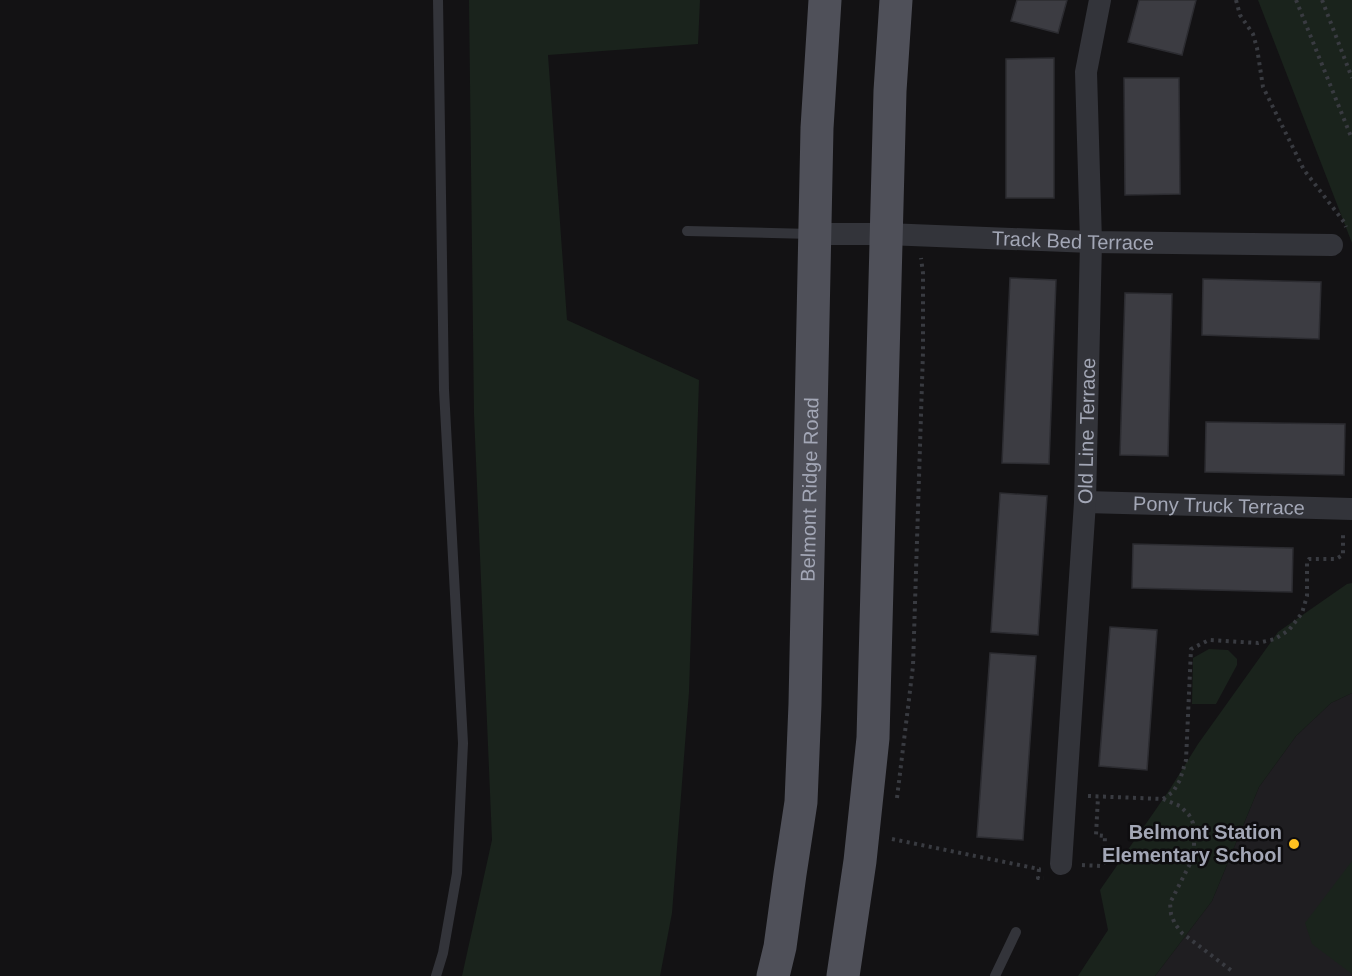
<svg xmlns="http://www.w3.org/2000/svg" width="1352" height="976" font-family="Arial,sans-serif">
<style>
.built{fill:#1f1e21}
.green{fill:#1a231c}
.building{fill:#3c3c42;stroke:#2c2c31;stroke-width:1.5}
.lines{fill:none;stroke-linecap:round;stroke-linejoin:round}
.path{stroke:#393b41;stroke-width:4;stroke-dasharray:3 4.5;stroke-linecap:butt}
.lane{stroke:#33343a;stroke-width:10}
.street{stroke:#33343a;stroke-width:22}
.primary{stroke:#4f5059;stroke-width:33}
.poi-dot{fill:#ffc120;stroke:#0e0d0f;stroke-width:2}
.labels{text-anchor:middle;stroke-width:5;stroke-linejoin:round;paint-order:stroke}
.street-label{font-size:20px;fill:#a3a7b6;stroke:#0e0d0f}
.poi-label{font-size:20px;font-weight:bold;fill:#a3a7b6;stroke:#0e0d0f;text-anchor:end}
</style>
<rect width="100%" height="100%" fill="#131214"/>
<path class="built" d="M1352,693V976H1155L1212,901L1259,787L1296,736L1331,703Z"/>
<g class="green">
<path d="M469,0H700L698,44L548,55L567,320L699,380L689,692L672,913L660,976H462L492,840L474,414Z"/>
<path d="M1258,0H1352V243Z"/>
<path d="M1352,583V693L1331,703L1296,736L1259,787L1212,901L1155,976H1078L1108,930L1100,890L1170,789L1198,744L1278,632L1347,584Z"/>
<path d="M1209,649L1228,650L1237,659V665L1216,704H1192L1193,658Z"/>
<path d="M1352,861V974L1312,944L1305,923Z"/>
</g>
<g class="building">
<path d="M1017,0H1067L1058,33L1011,21Z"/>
<path d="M1139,0H1196L1182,55L1128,42Z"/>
<path d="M1054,58V198H1006V59Z"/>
<path d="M1124,78H1179L1180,194L1125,195Z"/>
<path d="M1010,278L1056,280L1049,464L1002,463Z"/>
<path d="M1203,279L1321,282L1319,339L1202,335Z"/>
<path d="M1125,293L1172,294L1168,456L1120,455Z"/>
<path d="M1206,422L1345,424L1344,475L1205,472Z"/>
<path d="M1000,493L1047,496L1038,635L991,632Z"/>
<path d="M1133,544L1293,548L1292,592L1132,588Z"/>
<path d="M1110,627L1157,630L1147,770L1099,766Z"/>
<path d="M990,653L1036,656L1023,840L977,837Z"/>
</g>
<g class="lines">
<g class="path">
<path d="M1236,0L1240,15L1253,34L1257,48L1263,87L1304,170L1344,222L1346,227"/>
<path d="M1296,0L1352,139"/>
<path d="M1322,0L1352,78"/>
<path d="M1088,796L1163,799L1180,806L1189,815L1193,823L1194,835V856L1170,903L1171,914L1175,924L1182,933L1232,971"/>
<path d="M897,798L913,666L923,352V273L921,258"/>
<path d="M1163,799L1173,792L1180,780L1186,760L1191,649L1209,640L1258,643L1275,639L1289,630L1302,613L1307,596V562L1309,559H1336L1343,555V531"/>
<path d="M892,839L1039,869L1038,878H1044"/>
<path d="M1082,865L1101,866L1104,863L1105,836L1096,835L1098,797"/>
</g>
<g class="lane">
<path d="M687,231L812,234"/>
<path d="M436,976L443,953L457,873L463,743L444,390L438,0"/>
<path d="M995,976L1016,932"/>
</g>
<g class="street">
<path id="s1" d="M815,234H886L1091,242L1332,245"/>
<path id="s2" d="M1085,502L1352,509"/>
<path id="s3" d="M1061,864L1085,502L1091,242L1086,72L1100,0"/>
</g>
<g class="primary">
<path id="s4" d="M773,976L780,947L790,874L801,802L805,704L817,128L825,0"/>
<path d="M843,976L860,861L873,738L890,91L896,0"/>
</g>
</g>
<circle class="poi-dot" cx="1294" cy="844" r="6"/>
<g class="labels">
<g class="street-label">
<text dy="7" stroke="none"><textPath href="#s1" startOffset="258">Track Bed Terrace</textPath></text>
<text dy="7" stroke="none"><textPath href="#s3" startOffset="434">Old Line Terrace</textPath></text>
<text dy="7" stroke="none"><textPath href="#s4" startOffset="489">Belmont Ridge Road</textPath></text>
<text dy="7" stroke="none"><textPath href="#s2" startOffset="134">Pony Truck Terrace</textPath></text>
</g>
<g class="poi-label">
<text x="1282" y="839">Belmont Station<tspan x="1282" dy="23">Elementary School</tspan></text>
</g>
</g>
</svg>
